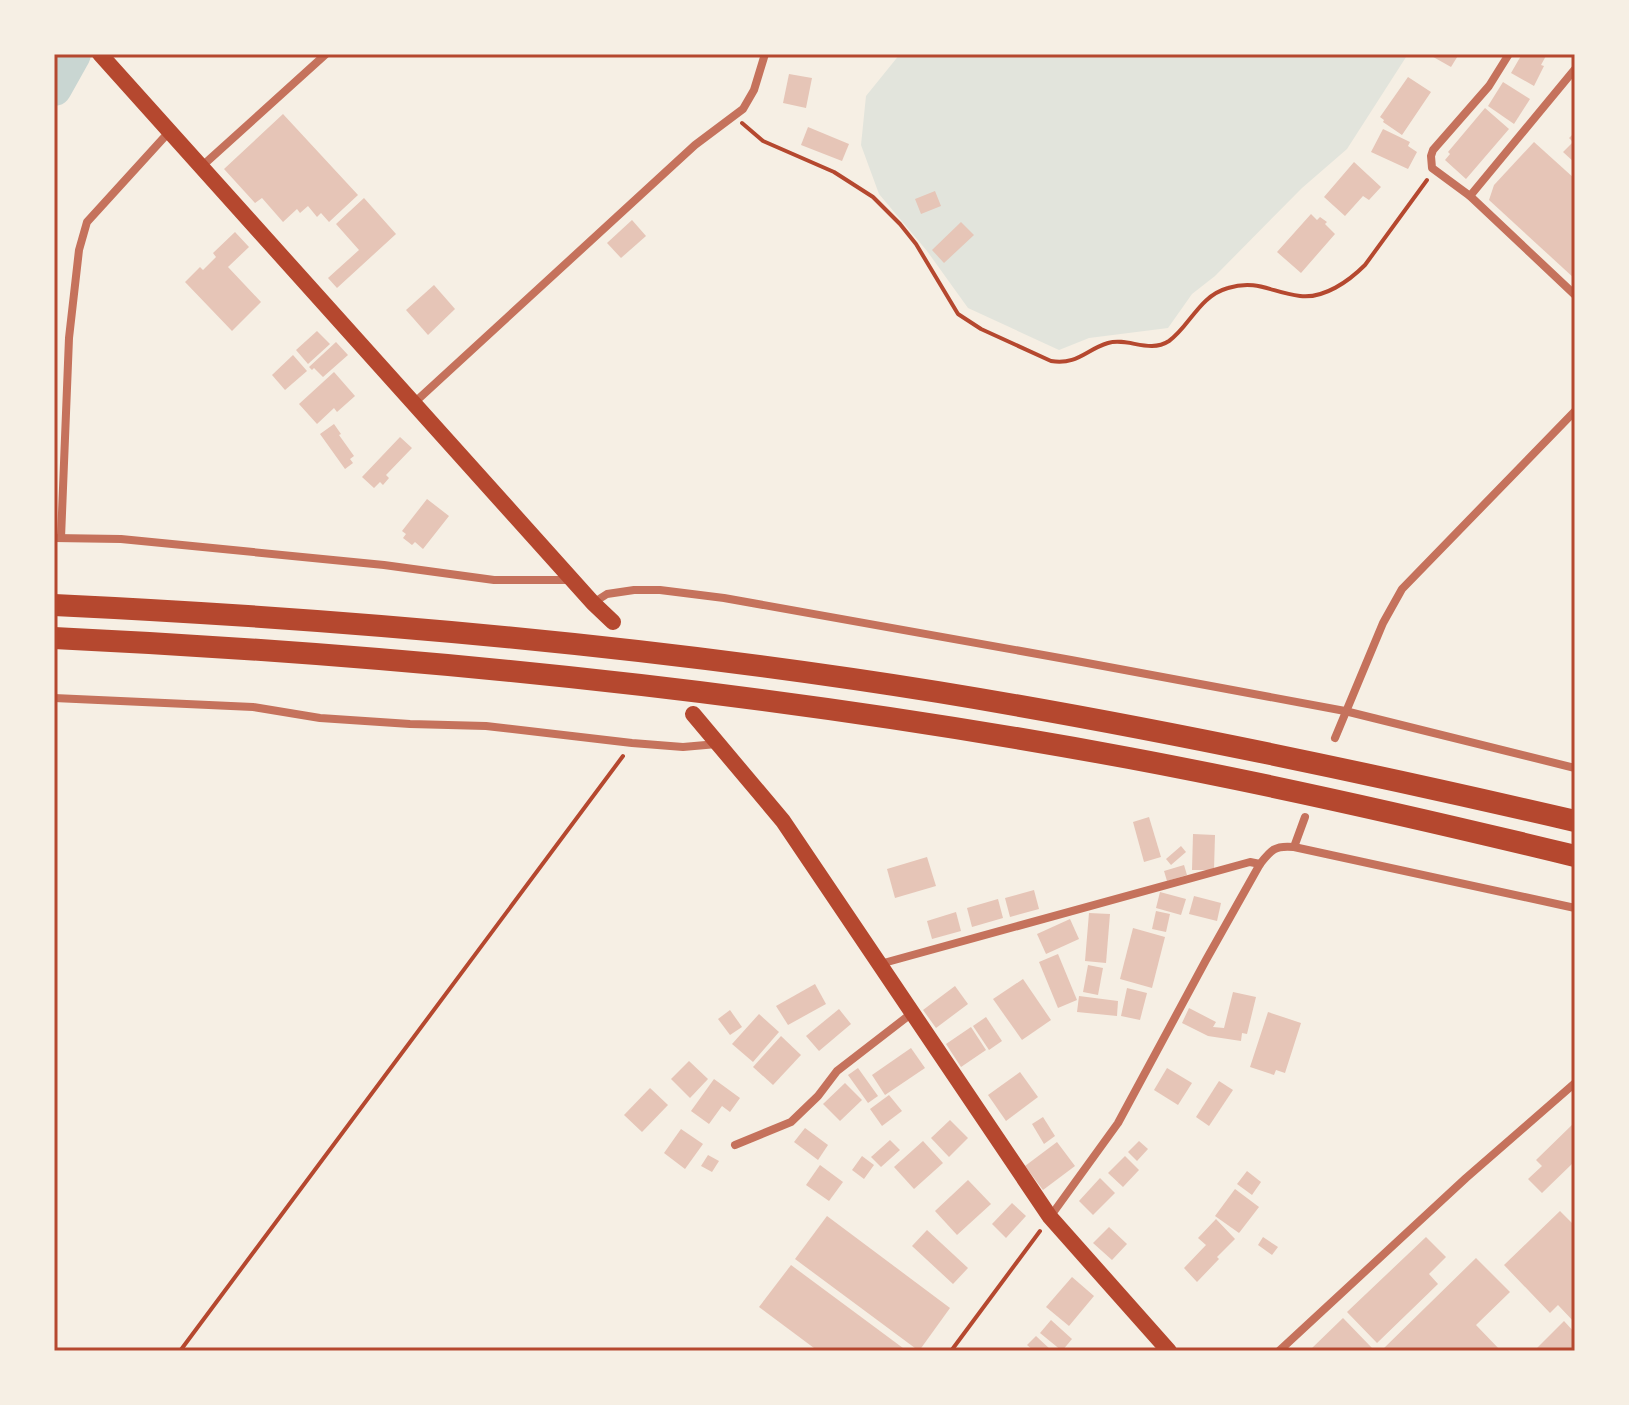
<svg xmlns="http://www.w3.org/2000/svg" width="1629" height="1405" font-family="Poppins,sans-serif">
<style>
.green{fill:#e2e4dc}
.lines{fill:none;stroke-linecap:round;stroke-linejoin:round}
.river{stroke:#c9d6d2;stroke-width:36}
.building{fill:#e6c5b7}
.path{stroke:#b5482f;stroke-width:4}
.minor{stroke:#c5725c;stroke-width:8}
.secondary{stroke:#b5482f;stroke-width:16}
.motorway{stroke:#b5482f;stroke-width:22}
.neatline{fill:none;stroke:#b5482f;stroke-width:3}
</style>
<rect width="100%" height="100%" fill="#f6efe4"/>
<path class="green" d="M900,54H1408L1347,149L1302,188L1215,276L1192,294L1168,328L1089,338L1059,350L968,308L927,251L879,194L861,145L866,96Z"/>
<g class="lines">
<path class="river" d="M54,88L73,54"/>
</g>
<g class="building">
<path d="M1428,54H1459L1451,67Z"/>
<path d="M1522,54H1547L1541,65L1544,66L1534,86L1511,73Z"/>
<path d="M789,74L812,78L806,108L783,103Z"/>
<path d="M1408,77L1431,92L1402,135L1383,122L1384,120L1380,117Z"/>
<path d="M1503,82L1530,99L1514,124L1488,106Z"/>
<path d="M1485,108L1509,129L1466,179L1445,160L1450,154L1448,152Z"/>
<path d="M283,114L358,195L329,222L321,213L317,217L308,206L300,213L297,209L283,222L262,198L255,203L224,169Z"/>
<path d="M808,127L849,144L842,161L801,145Z"/>
<path d="M1383,129L1410,142L1408,146L1417,152L1408,169L1371,152Z"/>
<path d="M1575,132V163L1563,152L1573,142L1569,138Z"/>
<path d="M1534,142L1575,179V279L1489,200L1494,185Z"/>
<path d="M1354,162L1381,187L1369,200L1363,196L1345,216L1324,197Z"/>
<path d="M935,191L941,206L921,214L915,199Z"/>
<path d="M364,198L396,234L337,288L328,278L359,250L336,224Z"/>
<path d="M1311,214L1317,220L1320,217L1327,222L1325,224L1335,234L1301,273L1277,252Z"/>
<path d="M632,220L646,236L621,258L607,243Z"/>
<path d="M961,222L974,235L944,263L932,250Z"/>
<path d="M235,232L249,247L228,267L261,302L232,331L185,282L200,267L203,270L216,257L213,253Z"/>
<path d="M434,285L455,309L428,335L406,310Z"/>
<path d="M317,331L330,344L308,364L296,350Z"/>
<path d="M336,342L348,355L323,377L314,368L312,370L309,367Z"/>
<path d="M293,355L307,371L285,390L272,375Z"/>
<path d="M334,372L355,396L337,412L334,408L317,424L299,404Z"/>
<path d="M334,424L341,434L339,435L354,456L350,459L353,463L345,469L320,434Z"/>
<path d="M400,437L412,448L386,475L389,478L383,485L380,482L374,488L362,477Z"/>
<path d="M427,499L449,516L423,549L415,542L412,545L403,538L406,534L402,531Z"/>
<path d="M1149,817L1161,857L1144,862L1133,822Z"/>
<path d="M1193,834L1215,835L1214,870H1192Z"/>
<path d="M1181,846L1186,852L1171,865L1166,859Z"/>
<path d="M927,857L936,886L895,898L887,869Z"/>
<path d="M1184,865L1187,875L1167,881L1164,871Z"/>
<path d="M1034,890L1039,909L1010,917L1005,898Z"/>
<path d="M1160,892L1186,899L1181,915L1156,908Z"/>
<path d="M1194,896L1221,903L1217,921L1189,914Z"/>
<path d="M998,899L1003,918L972,927L967,908Z"/>
<path d="M1156,911L1170,914L1166,932L1152,929Z"/>
<path d="M956,912L961,931L932,939L927,921Z"/>
<path d="M1089,913L1110,914L1106,963L1085,961Z"/>
<path d="M1070,919L1079,939L1046,954L1037,934Z"/>
<path d="M1133,928L1165,937L1152,988L1120,979Z"/>
<path d="M1058,954L1077,1000L1058,1008L1039,962Z"/>
<path d="M1088,965L1103,968L1098,995L1083,992Z"/>
<path d="M1023,979L1051,1020L1022,1040L993,999Z"/>
<path d="M815,984L826,1004L788,1025L776,1006Z"/>
<path d="M955,986L968,1004L936,1028L923,1010Z"/>
<path d="M1127,988L1147,993L1140,1020L1121,1016Z"/>
<path d="M1233,992L1256,997L1247,1034L1242,1033L1241,1041L1208,1036L1182,1023L1189,1008L1216,1022L1213,1027L1224,1028Z"/>
<path d="M1079,996L1118,1001L1117,1016L1077,1012Z"/>
<path d="M839,1009L851,1024L819,1051L806,1036Z"/>
<path d="M730,1010L742,1027L730,1035L718,1019Z"/>
<path d="M1268,1012L1301,1023L1285,1073L1276,1070L1274,1075L1250,1067Z"/>
<path d="M759,1014L779,1032L753,1062L732,1044Z"/>
<path d="M986,1017L1002,1041L989,1050L973,1026Z"/>
<path d="M971,1027L986,1050L961,1067L946,1044Z"/>
<path d="M781,1036L801,1055L773,1085L753,1067Z"/>
<path d="M911,1048L925,1068L885,1095L872,1075Z"/>
<path d="M689,1061L708,1079L690,1098L671,1079Z"/>
<path d="M858,1068L878,1096L868,1103L848,1075Z"/>
<path d="M1167,1068L1192,1083L1178,1105L1154,1090Z"/>
<path d="M1020,1072L1038,1097L1006,1121L988,1095Z"/>
<path d="M714,1079L740,1098L730,1112L722,1106L709,1124L691,1111Z"/>
<path d="M1219,1081L1233,1090L1209,1126L1196,1117Z"/>
<path d="M845,1083L862,1100L840,1121L823,1104Z"/>
<path d="M650,1088L668,1105L642,1132L624,1115Z"/>
<path d="M889,1095L902,1111L882,1126L870,1109Z"/>
<path d="M1043,1117L1055,1136L1044,1144L1032,1124Z"/>
<path d="M950,1120L968,1138L949,1157L931,1138Z"/>
<path d="M1575,1122V1161L1542,1193L1528,1179L1542,1166L1536,1160Z"/>
<path d="M805,1128L828,1145L818,1160L794,1142Z"/>
<path d="M681,1129L703,1144L685,1169L664,1153Z"/>
<path d="M890,1140L900,1150L881,1167L871,1157Z"/>
<path d="M923,1141L943,1163L914,1189L894,1167Z"/>
<path d="M1139,1141L1148,1149L1137,1161L1128,1152Z"/>
<path d="M1057,1142L1075,1166L1043,1190L1025,1166Z"/>
<path d="M708,1155L719,1161L712,1172L701,1166Z"/>
<path d="M862,1156L874,1165L864,1179L852,1170Z"/>
<path d="M1125,1156L1139,1170L1123,1187L1108,1173Z"/>
<path d="M820,1165L843,1182L829,1201L806,1185Z"/>
<path d="M1247,1171L1261,1182L1252,1195L1237,1184Z"/>
<path d="M1100,1178L1115,1193L1093,1215L1079,1201Z"/>
<path d="M968,1180L991,1204L957,1235L935,1211Z"/>
<path d="M1235,1189L1259,1207L1239,1233L1215,1216Z"/>
<path d="M1012,1203L1026,1216L1006,1238L992,1224Z"/>
<path d="M1560,1211L1575,1226V1323L1558,1305L1550,1313L1504,1265Z"/>
<path d="M827,1216L950,1308L919,1351L795,1259Z"/>
<path d="M1216,1219L1235,1239L1217,1257L1219,1259L1197,1282L1184,1268L1206,1245L1198,1238Z"/>
<path d="M1109,1227L1127,1244L1112,1260L1093,1243Z"/>
<path d="M927,1230L968,1268L953,1284L912,1246Z"/>
<path d="M1263,1237L1278,1247L1272,1255L1258,1245Z"/>
<path d="M1426,1237L1446,1257L1429,1274L1438,1284L1377,1343L1347,1312Z"/>
<path d="M1476,1258L1510,1292L1476,1325L1501,1351H1381Z"/>
<path d="M791,1265L907,1351H818L759,1307Z"/>
<path d="M1072,1277L1094,1296L1069,1326L1046,1307Z"/>
<path d="M1343,1318L1372,1348L1369,1351H1313L1311,1349Z"/>
<path d="M1051,1320L1072,1339L1062,1351L1040,1333Z"/>
<path d="M1564,1321L1575,1333V1351H1534Z"/>
<path d="M1036,1336L1052,1351H1034L1027,1345Z"/>
</g>
<g class="lines">
<g class="path">
<path d="M742,123L763,141L834,172L873,197L900,224L916,244L958,314L981,329L1051,361C1078,365 1085,350 1108,343C1128,337 1149,354 1169,341C1190,326 1199,296 1228,288C1258,279 1272,293 1300,296C1324,299 1349,281 1365,265L1427,180"/>
<path d="M180,1351L623,756"/>
<path d="M951,1351L1040,1231"/>
</g>
<g class="minor">
<path d="M1509,54L1489,86L1433,150L1431,156L1432,168L1470,196L1575,295"/>
<path d="M201,167L326,54"/>
<path d="M1470,196L1575,69"/>
<path d="M414,403L695,145L743,109L754,90L765,54"/>
<path d="M54,538L121,539L384,565L494,580H572"/>
<path d="M61,538L69,338L79,250L87,222L169,132"/>
<path d="M593,603L607,594L634,590H660L724,598L1071,660L1345,711L1575,768"/>
<path d="M54,698L253,707L320,718L410,724L486,726L632,743L683,747L717,744"/>
<path d="M1335,738L1383,623L1402,589L1575,411"/>
<path d="M1294,847L1305,817"/>
<path d="M880,964L1250,862L1260,864"/>
<path d="M735,1145L791,1122L818,1096L837,1071L912,1013"/>
<path d="M1050,1217L1118,1123L1206,960L1260,864C1271,850 1275,845 1294,847L1575,908"/>
<path d="M1279,1351L1466,1178L1575,1083"/>
</g>
<g class="secondary">
<path d="M100,54L593,603L613,622"/>
<path d="M693,714L783,821L1050,1217L1169,1351"/>
</g>
<g class="motorway">
<path d="M54,605C350,619 646,645 938,692C1152,727 1364,772 1575,821"/>
<path d="M54,638C414,655 774,692 1129,758C1279,786 1427,820 1575,856"/>
</g>
</g>
<rect width="1629" height="1405" fill="none" stroke="#f6efe4" stroke-width="112"/>
<rect x="56" y="56" width="1517" height="1293" class="neatline"/>
</svg>
